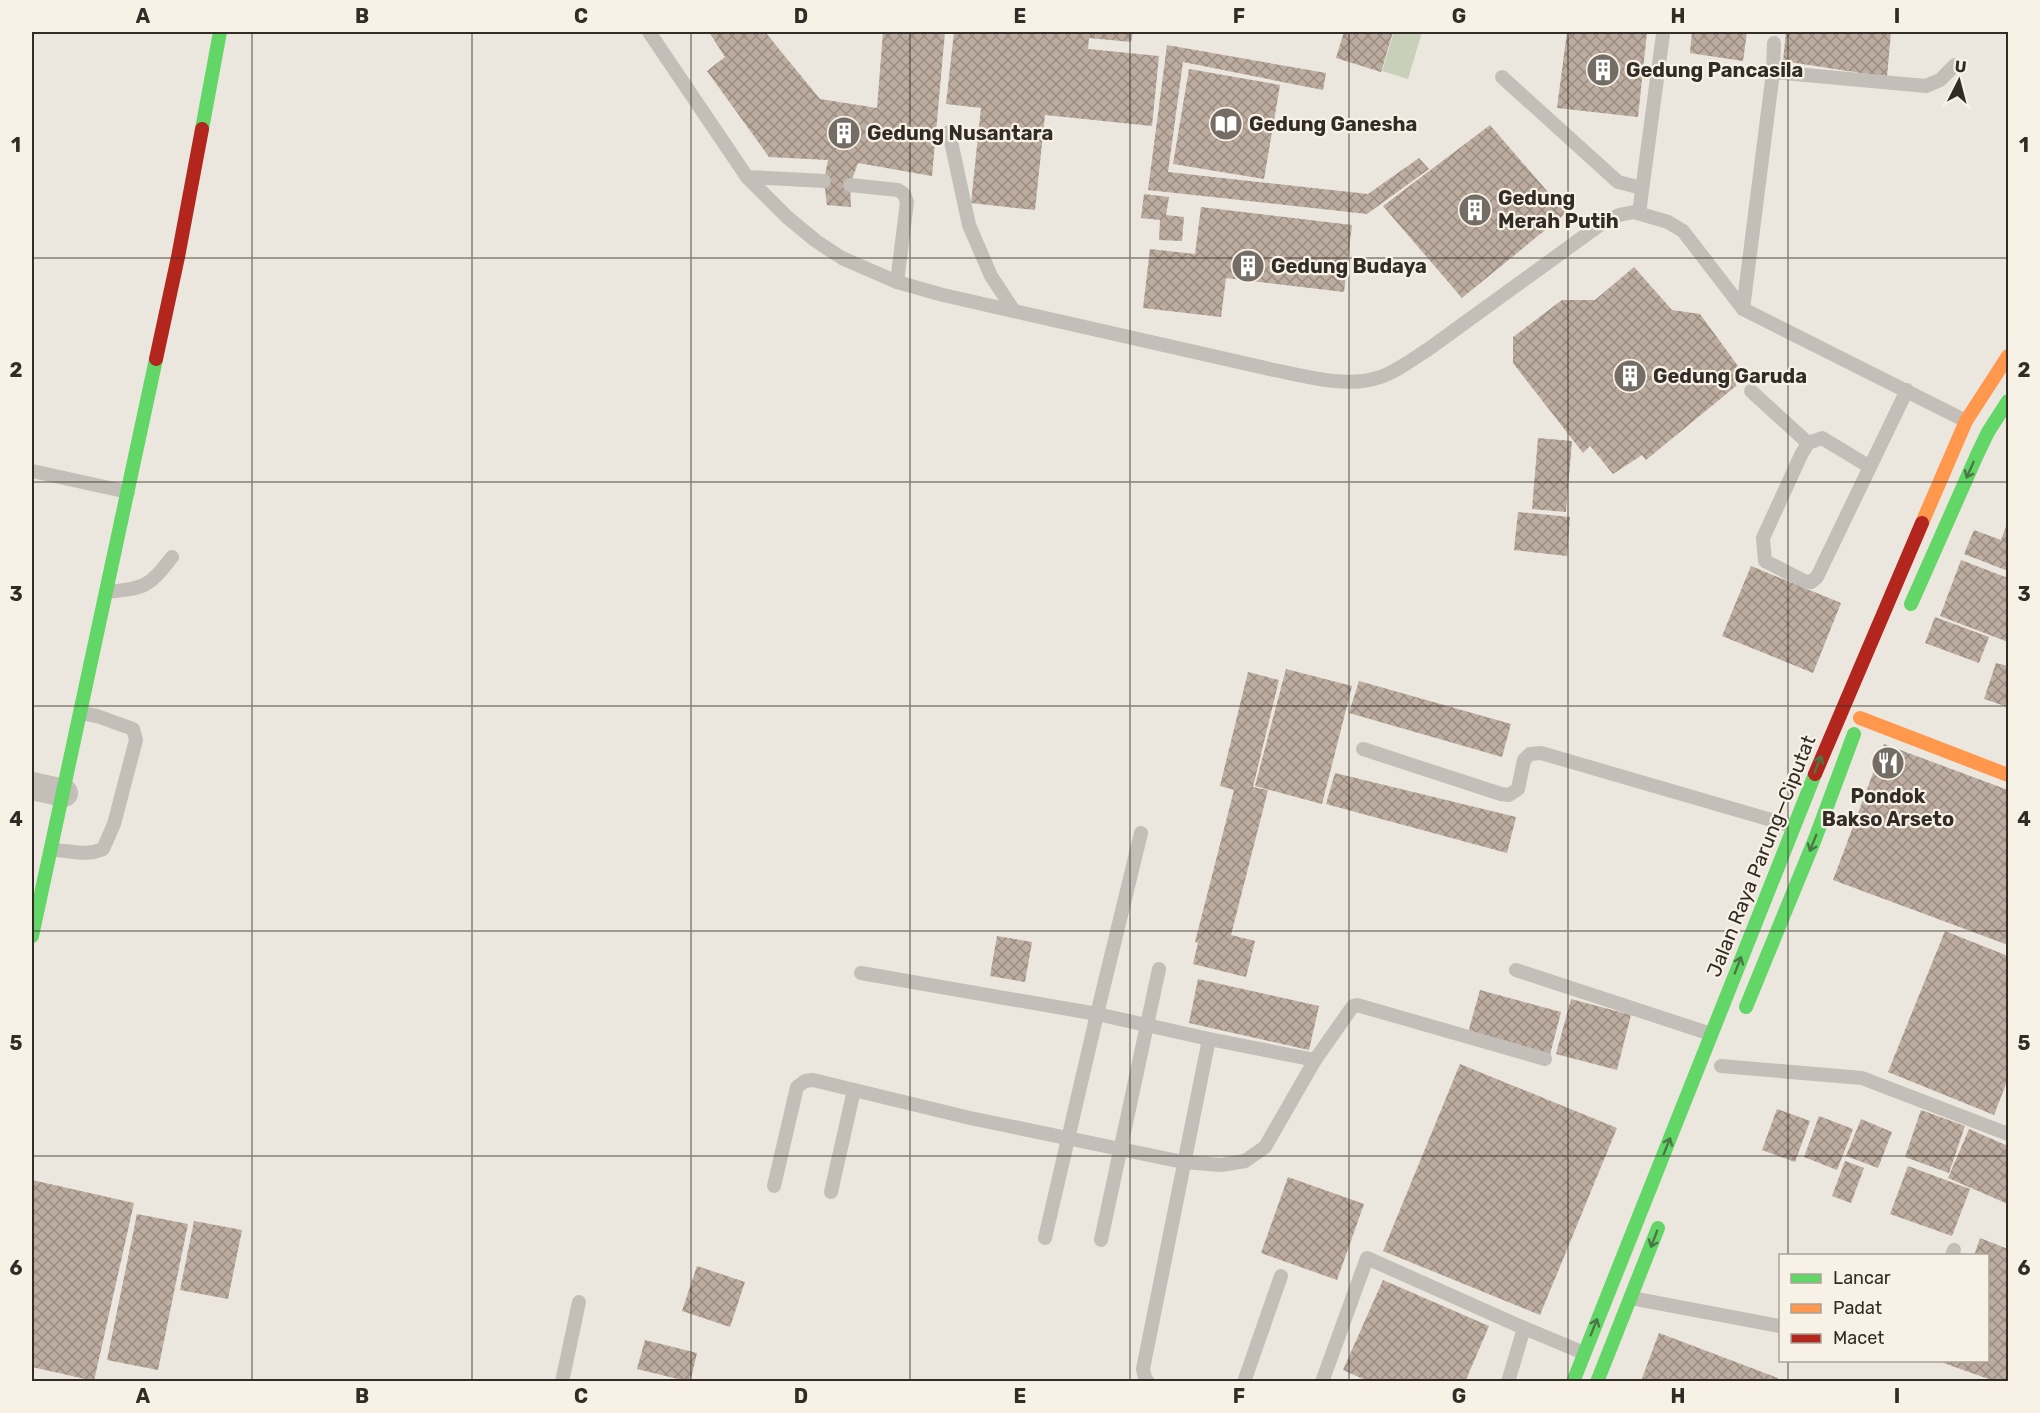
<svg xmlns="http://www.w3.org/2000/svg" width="2040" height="1413" font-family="Rubik,sans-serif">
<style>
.garden{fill:#c9d0b9}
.building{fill:url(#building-cross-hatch)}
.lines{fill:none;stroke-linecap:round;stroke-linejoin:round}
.lane{stroke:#c3beb8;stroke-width:14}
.street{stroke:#c3beb8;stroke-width:28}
.fast{stroke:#63d668;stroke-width:14}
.slow{stroke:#ff974d;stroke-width:14}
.jam{stroke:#b3261e;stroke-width:14}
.oneway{stroke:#497844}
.grid{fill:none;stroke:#332c26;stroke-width:1.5;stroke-opacity:0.55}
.labels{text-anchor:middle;stroke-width:4.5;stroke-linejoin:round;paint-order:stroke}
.poi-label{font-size:20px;font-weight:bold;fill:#332c26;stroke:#f8f1e5;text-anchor:start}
.street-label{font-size:20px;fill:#332c26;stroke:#f8f1e5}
.neatline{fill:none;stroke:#332c26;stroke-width:2}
.grid-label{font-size:20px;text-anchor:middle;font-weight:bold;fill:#332c26}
</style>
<defs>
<pattern id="building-cross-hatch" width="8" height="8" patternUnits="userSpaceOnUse" patternTransform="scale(1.5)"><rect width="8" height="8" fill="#bdaca0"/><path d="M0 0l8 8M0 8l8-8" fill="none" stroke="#9a8c82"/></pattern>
</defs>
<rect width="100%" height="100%" fill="#ebe6de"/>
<path class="garden" d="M1394,32H1422L1408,79L1382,71Z"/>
<g class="building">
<path d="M709,32H765L820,99L877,108L883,32H945L932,176L858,163L850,185L851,207L827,205L824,181L828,160L769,157L707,71L725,57Z"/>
<path d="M954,32H1133L1131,42L1089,38L1088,49L1159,56L1152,126L1045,115L1035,210L971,203L981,108L946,104Z"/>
<path d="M1344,32H1393L1381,72L1336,58Z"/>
<path d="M1567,32H1647L1638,117L1557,108Z"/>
<path d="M1692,32H1747L1743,61L1690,53Z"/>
<path d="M1786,32H1891L1887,77L1783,61Z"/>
<path d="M1167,45L1326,73L1323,90L1183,62L1168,172L1368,194L1419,158L1429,169L1367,214L1148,190Z"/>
<path d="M1189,69L1280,85L1264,179L1173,164Z"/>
<path d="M1490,125L1566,213L1462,298L1383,206Z"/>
<path d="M1144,194L1169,197L1166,215L1184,217L1182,241L1159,240L1160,220L1141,218Z"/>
<path d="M1201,207L1352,225L1344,292L1226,278L1221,317L1143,308L1150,249L1195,254Z"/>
<path d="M1634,267L1672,310L1700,314L1738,366L1736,386L1646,460L1642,455L1613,474L1590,446L1583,453L1513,363V337L1562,300H1595Z"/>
<path d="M1538,438L1572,441L1566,512L1532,509Z"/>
<path d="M1518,512L1570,517L1567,556L1514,550Z"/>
<path d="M2008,521V571L1964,554L1974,530L2001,540Z"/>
<path d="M1961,560L2008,578V642L1940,616Z"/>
<path d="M1751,566L1841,603L1813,673L1722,636Z"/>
<path d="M1935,617L1989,637L1979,663L1925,643Z"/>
<path d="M1996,663L2008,666V707L1984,699Z"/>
<path d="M1286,669L1352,686L1322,804L1255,786Z"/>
<path d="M1248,672L1279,680L1253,787L1268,790L1231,935L1255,941L1246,977L1193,964L1198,943L1195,942L1234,790L1220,786Z"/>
<path d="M1359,681L1511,724L1502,757L1349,713Z"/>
<path d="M1884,744L2008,790V945L1833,880Z"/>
<path d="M1335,773L1516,817L1507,853L1326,804Z"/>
<path d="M1945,931L2008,956V1079L1994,1115L1888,1072Z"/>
<path d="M997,936L1032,942L1025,982L990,976Z"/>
<path d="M1198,979L1319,1006L1309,1050L1189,1023Z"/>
<path d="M1480,990L1561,1012L1550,1055L1468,1033Z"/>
<path d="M1571,999L1631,1015L1617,1070L1556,1054Z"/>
<path d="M1460,1064L1617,1128L1540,1315L1383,1251Z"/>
<path d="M1777,1109L1810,1121L1795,1162L1762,1150Z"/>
<path d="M1921,1110L1965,1126L1949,1173L1905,1157Z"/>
<path d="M1819,1116L1853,1129L1837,1170L1804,1157Z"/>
<path d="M1861,1119L1892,1132L1878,1168L1846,1156Z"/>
<path d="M1969,1129L2008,1146V1204L1948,1178Z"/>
<path d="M1845,1161L1864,1168L1851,1203L1832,1196Z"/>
<path d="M1908,1166L1970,1189L1952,1236L1890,1214Z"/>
<path d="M1288,1177L1364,1204L1337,1280L1261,1253Z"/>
<path d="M32,1180L134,1203L94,1381L32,1367Z"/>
<path d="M137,1214L188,1224L158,1370L107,1360Z"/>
<path d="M194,1221L242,1230L228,1299L180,1290Z"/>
<path d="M1980,1238L2008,1249V1382H1997L1938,1361L1988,1360V1256H1974Z"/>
<path d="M697,1266L745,1282L730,1327L682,1311Z"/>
<path d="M1383,1280L1489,1326L1465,1382H1370L1343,1370Z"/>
<path d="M1659,1333L1778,1378L1777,1382L1641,1381Z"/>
<path d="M645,1340L697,1353L690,1382L637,1369Z"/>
</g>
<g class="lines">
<g class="lane">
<path d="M649,32L747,177L787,217L816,241L842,258L897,282L943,295L1274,370C1305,376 1345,388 1377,378C1395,373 1414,358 1430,348L1601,224L1619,215L1634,212L1668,222L1683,231L1743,309L1966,421"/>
<path d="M1773,72L1926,86L1940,80L1955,65"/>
<path d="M1502,77L1618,182L1642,188"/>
<path d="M949,132L969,225L991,276L1014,311"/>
<path d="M747,177L824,181"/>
<path d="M850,185L898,190L904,194L907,202L897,282"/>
<path d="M1639,213L1663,34"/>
<path d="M1743,309L1773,72L1774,43"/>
<path d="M1751,391L1808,443"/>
<path d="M1870,467L1822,438L1808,443L1801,455L1763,538L1765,561L1804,581L1811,582L1817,577L1907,390"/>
<path d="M32,471L128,492"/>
<path d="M106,592C145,588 148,588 172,557"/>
<path d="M1363,749L1501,794L1509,795L1518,789L1524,760L1530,754L1541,753L1792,826"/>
<path d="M51,850C71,850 84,857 103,849L114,824L136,740L133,729L97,716L81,713"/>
<path d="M1516,970L1711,1034"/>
<path d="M1315,1060L1353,1006L1357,1005L1545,1059"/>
<path d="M1721,1066L1862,1078L2008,1134"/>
<path d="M774,1186L797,1087L805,1081L813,1080L970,1118L1183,1162L1221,1165L1245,1161L1265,1147L1315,1060L1209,1039L1097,1014L861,973"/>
<path d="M831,1192L854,1090"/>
<path d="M1045,1238L1097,1014L1141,833"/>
<path d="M1101,1240L1159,969"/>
<path d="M1952,1256L1954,1250"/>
<path d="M1631,1298L1780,1326"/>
<path d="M1524,1328L1584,1353"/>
<path d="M562,1382L579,1302"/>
<path d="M1148,1382L1145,1378L1143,1369L1209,1039"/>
<path d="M1244,1382L1281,1276"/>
<path d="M1322,1382L1367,1258L1524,1328L1508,1382"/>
</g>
<path class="street" d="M32,786L64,793"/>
<g class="fast">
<path d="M202,129L220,32"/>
<path d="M1911,604L1977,455L1988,432L2008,401"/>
<path d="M32,936L156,359"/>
<path d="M1746,1007L1815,839L1854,734"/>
<path d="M1573,1382L1815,774"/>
<path d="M1597,1382L1658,1228"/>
</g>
<g class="slow">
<path d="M1922,523L1966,421L2008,356"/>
<path d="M1860,718L2008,775"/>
</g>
<g class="jam">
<path d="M156,359L178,257L202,129"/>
<path d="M1815,774L1922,523"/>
</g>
</g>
<defs><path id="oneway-shaft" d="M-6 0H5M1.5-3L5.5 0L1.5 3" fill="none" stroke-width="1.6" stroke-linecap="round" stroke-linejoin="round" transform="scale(1.5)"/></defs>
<g class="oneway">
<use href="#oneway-shaft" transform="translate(1970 470) rotate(114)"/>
<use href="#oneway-shaft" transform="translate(1818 764) rotate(-67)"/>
<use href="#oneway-shaft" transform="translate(1813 843) rotate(112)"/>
<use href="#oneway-shaft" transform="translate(1738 965) rotate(-69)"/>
<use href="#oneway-shaft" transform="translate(1667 1146) rotate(-68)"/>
<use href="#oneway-shaft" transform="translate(1654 1239) rotate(111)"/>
<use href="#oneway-shaft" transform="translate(1594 1327) rotate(-68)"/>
</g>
<path class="grid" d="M252,32V1382M472,32V1382M691,32V1382M910,32V1382M1130,32V1382M1349,32V1382M1568,32V1382M1788,32V1256M32,258H2008M32,482H2008M32,706H2008M32,931H2008M32,1156H2008M1788,1360V1382"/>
<defs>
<g id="building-disc" transform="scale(1.725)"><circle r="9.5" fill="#736d66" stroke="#f8f1e5"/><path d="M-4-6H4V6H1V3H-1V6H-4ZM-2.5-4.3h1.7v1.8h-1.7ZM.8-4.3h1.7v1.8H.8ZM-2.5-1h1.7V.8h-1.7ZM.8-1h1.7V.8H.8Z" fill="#fff"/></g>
<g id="library-disc" transform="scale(1.725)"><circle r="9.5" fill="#736d66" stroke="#f8f1e5"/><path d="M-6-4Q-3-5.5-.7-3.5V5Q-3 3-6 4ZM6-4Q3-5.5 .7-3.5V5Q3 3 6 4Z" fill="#fff"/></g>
<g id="restaurant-disc" transform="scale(1.725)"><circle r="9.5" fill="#736d66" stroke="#f8f1e5"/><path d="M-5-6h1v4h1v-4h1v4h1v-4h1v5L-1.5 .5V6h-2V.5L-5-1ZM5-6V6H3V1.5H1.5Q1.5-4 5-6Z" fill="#fff"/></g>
</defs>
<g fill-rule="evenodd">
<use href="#building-disc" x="1603" y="70"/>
<use href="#library-disc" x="1226" y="124"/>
<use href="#building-disc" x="844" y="133"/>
<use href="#building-disc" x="1475" y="210"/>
<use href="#building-disc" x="1248" y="266"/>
<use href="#building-disc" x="1630" y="376"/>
<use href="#restaurant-disc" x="1888" y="763"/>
</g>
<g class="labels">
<g class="poi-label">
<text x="1626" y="77">Gedung Pancasila</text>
<text x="1249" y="131">Gedung Ganesha</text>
<text x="867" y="140">Gedung Nusantara</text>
<text x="1498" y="205">Gedung<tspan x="1498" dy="23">Merah Putih</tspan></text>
<text x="1271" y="273">Gedung Budaya</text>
<text x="1653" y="383">Gedung Garuda</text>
<text x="1888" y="803" text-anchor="middle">Pondok<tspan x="1888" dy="23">Bakso Arseto</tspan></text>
</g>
<g class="street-label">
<text transform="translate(1761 856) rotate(-68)" y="7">Jalan Raya Parung—Ciputat</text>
</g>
</g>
<rect width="2040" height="1413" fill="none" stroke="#f8f1e5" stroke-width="66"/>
<rect x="1779" y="1254" width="210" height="108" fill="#f8f1e5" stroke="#a9a299" stroke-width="1.5"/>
<rect x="1791" y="1274" width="30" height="9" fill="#63d668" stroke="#a9a299" stroke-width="1.5"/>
<text x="1833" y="1284" font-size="18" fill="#332c26">Lancar</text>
<rect x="1791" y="1304" width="30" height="9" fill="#ff974d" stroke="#a9a299" stroke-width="1.5"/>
<text x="1833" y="1314" font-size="18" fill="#332c26">Padat</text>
<rect x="1791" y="1334" width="30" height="9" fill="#b3261e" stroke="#a9a299" stroke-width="1.5"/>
<text x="1833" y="1344" font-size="18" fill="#332c26">Macet</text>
<g transform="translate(1959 81) rotate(6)" stroke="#f8f1e5" stroke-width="4.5" paint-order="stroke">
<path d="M0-4.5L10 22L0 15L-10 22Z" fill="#332c26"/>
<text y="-9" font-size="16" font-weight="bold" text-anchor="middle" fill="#332c26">U</text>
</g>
<rect x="33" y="33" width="1974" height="1347" class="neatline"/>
<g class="grid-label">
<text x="143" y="23">A</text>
<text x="362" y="23">B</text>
<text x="581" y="23">C</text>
<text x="801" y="23">D</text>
<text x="1020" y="23">E</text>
<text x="1239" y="23">F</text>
<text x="1459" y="23">G</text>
<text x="1678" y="23">H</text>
<text x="1897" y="23">I</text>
<text x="16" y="152">1</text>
<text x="2024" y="152">1</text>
<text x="16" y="377">2</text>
<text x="2024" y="377">2</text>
<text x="16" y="601">3</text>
<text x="2024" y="601">3</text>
<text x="16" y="826">4</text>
<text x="2024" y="826">4</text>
<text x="16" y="1050">5</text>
<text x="2024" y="1050">5</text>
<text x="16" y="1275">6</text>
<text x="2024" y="1275">6</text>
<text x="143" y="1403">A</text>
<text x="362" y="1403">B</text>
<text x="581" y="1403">C</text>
<text x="801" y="1403">D</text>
<text x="1020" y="1403">E</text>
<text x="1239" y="1403">F</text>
<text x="1459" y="1403">G</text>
<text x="1678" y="1403">H</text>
<text x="1897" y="1403">I</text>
</g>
</svg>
